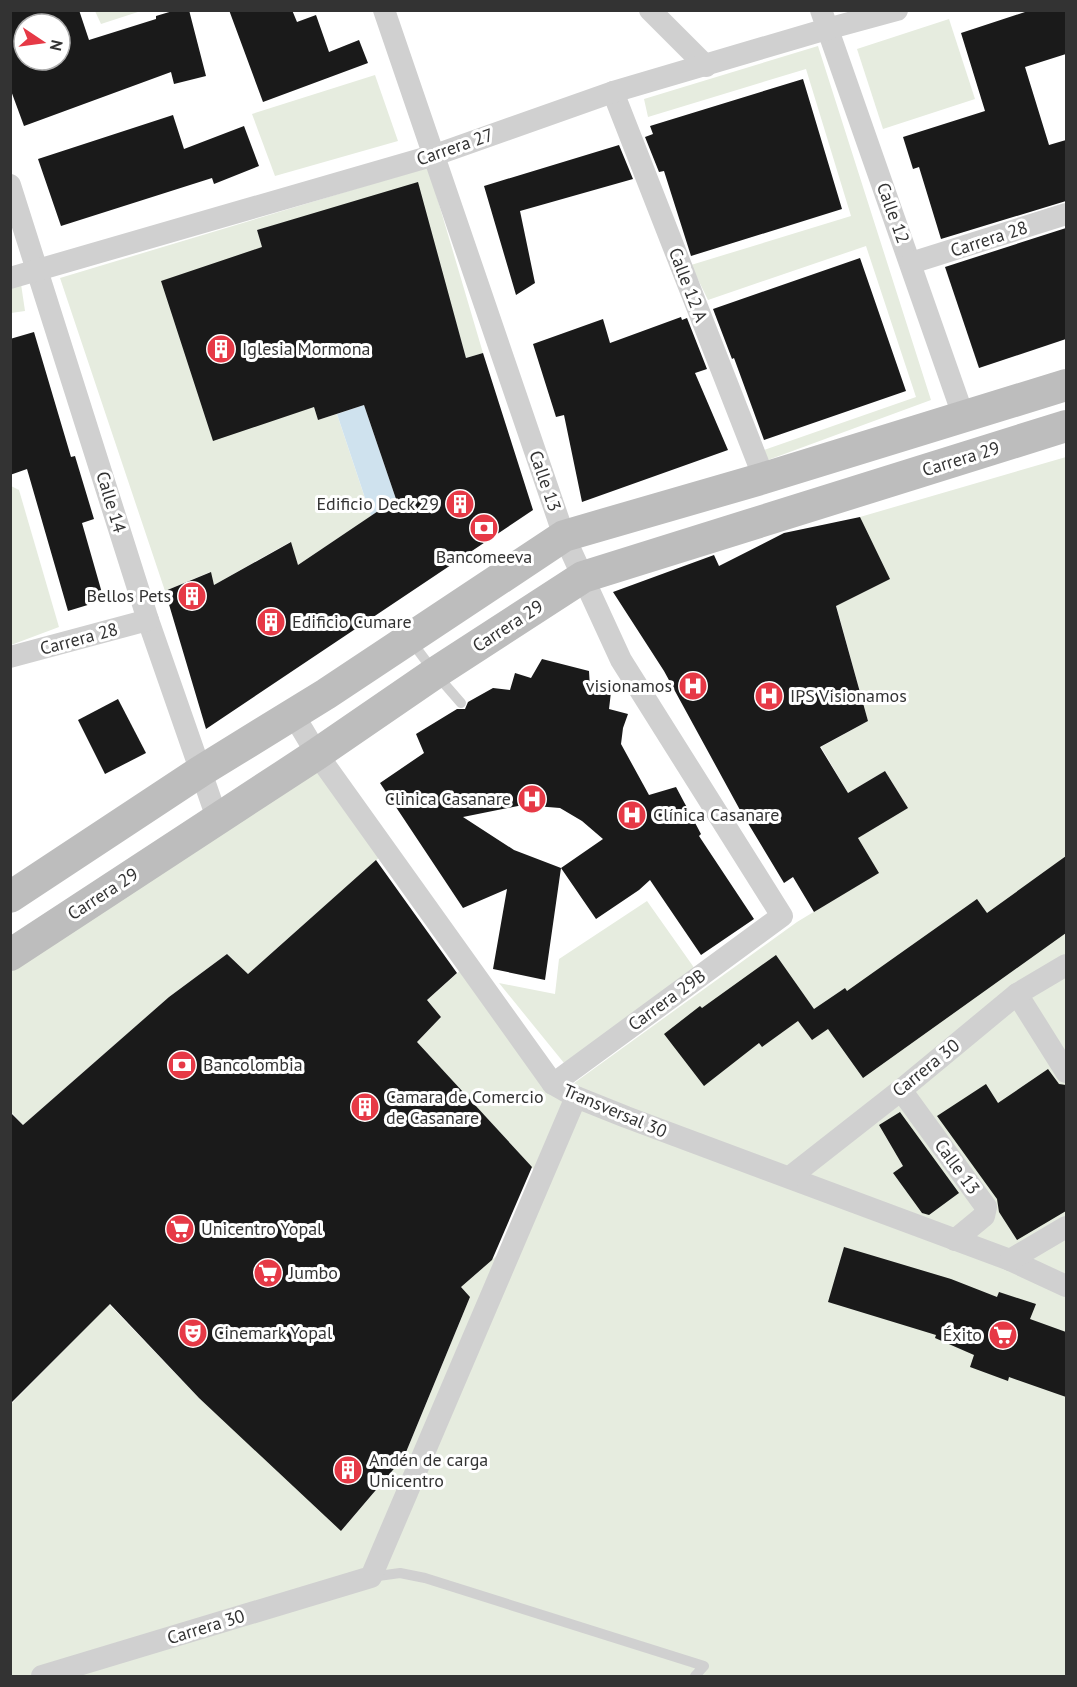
<svg xmlns="http://www.w3.org/2000/svg" width="1077" height="1687" font-family="'PT Sans',sans-serif">
<style>
.green{fill:#e6ecdf}
.water{fill:#cfe2ee}
.building{fill:#1a1a1a;fill-rule:evenodd}
.lines{fill:none;stroke-linecap:round;stroke-linejoin:round}
.lane{stroke:#d0d0d0;stroke-width:10}
.street{stroke:#d0d0d0;stroke-width:22}
.secondary{stroke:#bdbdbd;stroke-width:32}
.labels{text-anchor:middle;stroke-width:6;stroke-linejoin:round;paint-order:stroke}
.street-label{font-size:18px;fill:#333;stroke:#fff}
.poi-label{font-size:18px;fill:#333;stroke:#fff;text-anchor:start}
</style>
<rect width="100%" height="100%" fill="#fff"/>
<g class="green">
<path d="M95,11H141L101,24Z"/>
<path d="M949,19L975,99L883,129L857,49Z"/>
<path d="M818,46L931,400L768,460L764,450L916,397L866,246L708,300L691,265L851,216L806,69L648,117L644,99Z"/>
<path d="M375,75L398,141L275,176L252,114Z"/>
<path d="M428,167L483,353L466,358L450,301L319,213L257,230L318,420L337,414L371,516L298,565L290,542L214,585L210,572L165,591L60,278Z"/>
<path d="M21,284L25,311L11,313L10,287Z"/>
<path d="M1066,457V1676H11V1404L109,1304L199,1398L342,1530L404,1457L470,1297L461,1287L502,1251L537,1173L417,1042L441,1017L427,1000L462,969L563,1091L797,922L878,873L858,838L907,807L885,771L848,793L821,747L868,721L836,605L860,517Z"/>
<path d="M11,486L19,490L59,627L11,645Z"/>
<path d="M315,762L381,856L248,974L227,954L169,997L23,1125L11,1112V966Z"/>
<path d="M647,901L695,969L564,1063L499,983L555,994L559,959Z"/>
</g>
<path class="water" d="M364,405L396,499L371,516L337,414Z"/>
<g class="building">
<path d="M10,10H79L89,40L156,19V16L176,10H189L206,76L174,84L171,72L24,126L10,88ZM24,24H60V60H24Z"/>
<path d="M229,10H292L297,22L316,15L329,52L359,40L368,63L263,102Z"/>
<path d="M1031,10H1066V54L1025,67L1049,145L1066,140V201L941,239L919,167L913,169L903,137L985,111L961,33Z"/>
<path d="M803,79L842,209L691,256L664,171L659,172L645,137L653,134L650,126Z"/>
<path d="M173,115L184,149L244,126L259,166L214,184L212,178L61,226L38,159Z"/>
<path d="M619,145L633,179L520,211L535,283L516,295L484,186Z"/>
<path d="M418,182L466,358L483,353L533,510L206,729L165,591L211,572L214,585L291,542L298,565L396,499L364,405L318,420L314,407L213,441L161,281L262,247L257,230Z"/>
<path d="M1066,228V339L979,368L945,267Z"/>
<path d="M860,258L906,391L764,440L734,358L732,359L713,309Z"/>
<path d="M681,317L682,320L687,318L707,369L695,373L728,450L582,502L564,415L556,417L533,344L603,319L610,343Z"/>
<path d="M34,332L71,457L75,456L94,519L82,523L104,600L68,611L27,469L10,475V339Z"/>
<path d="M860,517L890,579L836,606L868,721L820,747L848,793L885,771L908,808L858,838L879,873L814,912L793,877L784,883L740,810L664,671L613,592L714,555L719,566L784,533Z"/>
<path d="M542,659L589,671L590,688L611,692L609,709L628,714L623,728L621,744L649,795L676,787L701,834L699,836L754,919L701,955L650,880L639,890L596,919L561,868L545,980L493,969L507,889L463,908L380,783L424,753L416,734L457,709H465L468,702L493,688L510,690L515,673L531,678ZM523,805L560,808L582,821L603,839L561,868L514,850L463,817Z"/>
<path d="M118,699L146,753L105,774L78,720Z"/>
<path d="M1066,856V933L863,1078L828,1029L812,1040L798,1021L762,1047L759,1043L704,1086L664,1034L700,1006L702,1008L776,955L814,1009L845,988L847,991L977,899L987,913Z"/>
<path d="M376,860L457,973L427,1000L441,1017L417,1042L532,1167L492,1260L461,1287L470,1297L404,1457L341,1531L199,1398L110,1304L10,1404V1112L23,1125L169,997L227,954L248,974Z"/>
<path d="M1048,1069L1059,1084L1066,1085V1211L1017,1240L999,1212L997,1199L937,1116L986,1084L998,1103Z"/>
<path d="M900,1112L959,1193L929,1215L922,1213L893,1173L903,1166L879,1125Z"/>
<path d="M844,1247L951,1279L997,1297L999,1292L1036,1304L1030,1319L1066,1332V1397L1009,1377L1008,1381L970,1367L974,1355L935,1338L936,1335L828,1302Z"/>
</g>
<g class="lines">
<g class="lane">
<path d="M411,641L435,673L461,703"/>
<path d="M371,1577L400,1573L425,1578L704,1666L695,1676"/>
</g>
<g class="street">
<path d="M384,10L564,536L621,660L782,916L553,1084"/>
<path d="M650,10L706,66"/>
<path d="M821,10L963,415"/>
<path d="M613,92L764,478"/>
<path d="M10,185L148,620L217,818"/>
<path d="M911,263L1066,214"/>
<path d="M10,278L435,155L613,92L827,29L897,10"/>
<path d="M10,657L148,620"/>
<path d="M293,714L317,754L553,1084L576,1097L626,1117L1010,1260L1066,1286"/>
<path d="M1017,994L1066,1072"/>
<path d="M901,1090L986,1207L984,1216L955,1240"/>
<path d="M790,1177L901,1090L1017,994L1066,965"/>
<path d="M1010,1260L1066,1227"/>
<path d="M42,1676L371,1577L576,1097"/>
</g>
<g class="secondary">
<path d="M10,897L201,771L326,694L564,536L764,478L1066,385"/>
<path d="M10,955L317,754L435,673L583,577L1066,426"/>
</g>
</g>
<defs>
<g id="building-disc" transform="scale(1.5)"><circle r="9.5" fill="#e63946" stroke="#fff"/><path d="M-4-6H4V6H1V3H-1V6H-4ZM-2.5-4.3h1.7v1.8h-1.7ZM.8-4.3h1.7v1.8H.8ZM-2.5-1h1.7V.8h-1.7ZM.8-1h1.7V.8H.8Z" fill="#fff"/></g>
<g id="bank-disc" transform="scale(1.5)"><circle r="9.5" fill="#e63946" stroke="#fff"/><path d="M-6-4H6V4H-6ZM0-2.3a2.3 2.3 0 1 0 0 4.6a2.3 2.3 0 1 0 0-4.6Z" fill="#fff"/></g>
<g id="hospital-disc" transform="scale(1.5)"><circle r="9.5" fill="#e63946" stroke="#fff"/><path d="M-5-5h3v3.5h4V-5h3V5h-3V1.5h-4V5h-3Z" fill="#fff"/></g>
<g id="supermarket-disc" transform="scale(1.5)"><circle r="9.5" fill="#e63946" stroke="#fff"/><path d="M-6-5.5h2.5l.6 2H6L4.5 2H-2.5L-4.4-4H-6ZM-1.5 3.2a1.3 1.3 0 1 0 .1 0ZM3 3.2a1.3 1.3 0 1 0 .1 0Z" fill="#fff"/></g>
<g id="theatre-disc" transform="scale(1.5)"><circle r="9.5" fill="#e63946" stroke="#fff"/><path d="M-5-5.5Q0-4 5-5.5V0Q5 5 0 6Q-5 5-5 0ZM-3.3-2.5H-1v1.5H-3.3ZM1-2.5H3.3v1.5H1ZM-2.8 1Q0 5.5 2.8 1Z" fill="#fff"/></g>
</defs>
<g fill-rule="evenodd">
<use href="#building-disc" x="221" y="349"/>
<use href="#building-disc" x="460" y="504"/>
<use href="#bank-disc" x="484" y="528"/>
<use href="#building-disc" x="192" y="596"/>
<use href="#building-disc" x="271" y="622"/>
<use href="#hospital-disc" x="693" y="686"/>
<use href="#hospital-disc" x="769" y="696"/>
<use href="#hospital-disc" x="532" y="799"/>
<use href="#hospital-disc" x="632" y="815"/>
<use href="#bank-disc" x="182" y="1065"/>
<use href="#building-disc" x="365" y="1107"/>
<use href="#supermarket-disc" x="180" y="1229"/>
<use href="#supermarket-disc" x="268" y="1273"/>
<use href="#theatre-disc" x="193" y="1333"/>
<use href="#supermarket-disc" x="1003" y="1335"/>
<use href="#building-disc" x="348" y="1470"/>
</g>
<g class="labels">
<g class="street-label">
<text transform="translate(455 147) rotate(-19)" y="6">Carrera 27</text>
<text transform="translate(893 213) rotate(70)" y="6">Calle 12</text>
<text transform="translate(989 239) rotate(-18)" y="6">Carrera 28</text>
<text transform="translate(688 285) rotate(69)" y="6">Calle 12 A</text>
<text transform="translate(961 459) rotate(-17)" y="6">Carrera 29</text>
<text transform="translate(545 481) rotate(71)" y="6">Calle 13</text>
<text transform="translate(111 502) rotate(73)" y="6">Calle 14</text>
<text transform="translate(508 626) rotate(-33)" y="6">Carrera 29</text>
<text transform="translate(79 639) rotate(-15)" y="6">Carrera 28</text>
<text transform="translate(103 894) rotate(-33)" y="6">Carrera 29</text>
<text transform="translate(667 1000) rotate(-36)" y="6">Carrera 29B</text>
<text transform="translate(926 1068) rotate(-39)" y="6">Carrera 30</text>
<text transform="translate(615 1111) rotate(23)" y="6">Transversal 30</text>
<text transform="translate(957 1167) rotate(54)" y="6">Calle 13</text>
<text transform="translate(206 1627) rotate(-17)" y="6">Carrera 30</text>
</g>
<g class="poi-label">
<text x="242" y="355">Iglesia Mormona</text>
<text x="439" y="510" text-anchor="end">Edificio Deck 29</text>
<text x="484" y="563" text-anchor="middle">Bancomeeva</text>
<text x="171" y="602" text-anchor="end">Bellos Pets</text>
<text x="292" y="628">Edificio Cumare</text>
<text x="672" y="692" text-anchor="end">visionamos</text>
<text x="790" y="702">IPS Visionamos</text>
<text x="511" y="805" text-anchor="end">Clinica Casanare</text>
<text x="653" y="821">Clínica Casanare</text>
<text x="203" y="1071">Bancolombia</text>
<text x="386" y="1103">Camara de Comercio<tspan x="386" dy="21">de Casanare</tspan></text>
<text x="201" y="1235">Unicentro Yopal</text>
<text x="289" y="1279">Jumbo</text>
<text x="214" y="1339">Cinemark Yopal</text>
<text x="982" y="1341" text-anchor="end">Éxito</text>
<text x="369" y="1466">Andén de carga<tspan x="369" dy="21">Unicentro</tspan></text>
</g>
</g>
<rect width="1077" height="1687" fill="none" stroke="#333333" stroke-width="24"/>
<g transform="translate(42 42) rotate(103)"><circle r="28" fill="#ffffff" stroke="#adadad" stroke-width="1.5"/>
<path d="M0-4.5L10 22L0 15L-10 22Z" fill="#e63946"/>
<text y="-9" font-size="16" font-weight="bold" text-anchor="middle" fill="#333333">N</text>
</g>
</svg>
